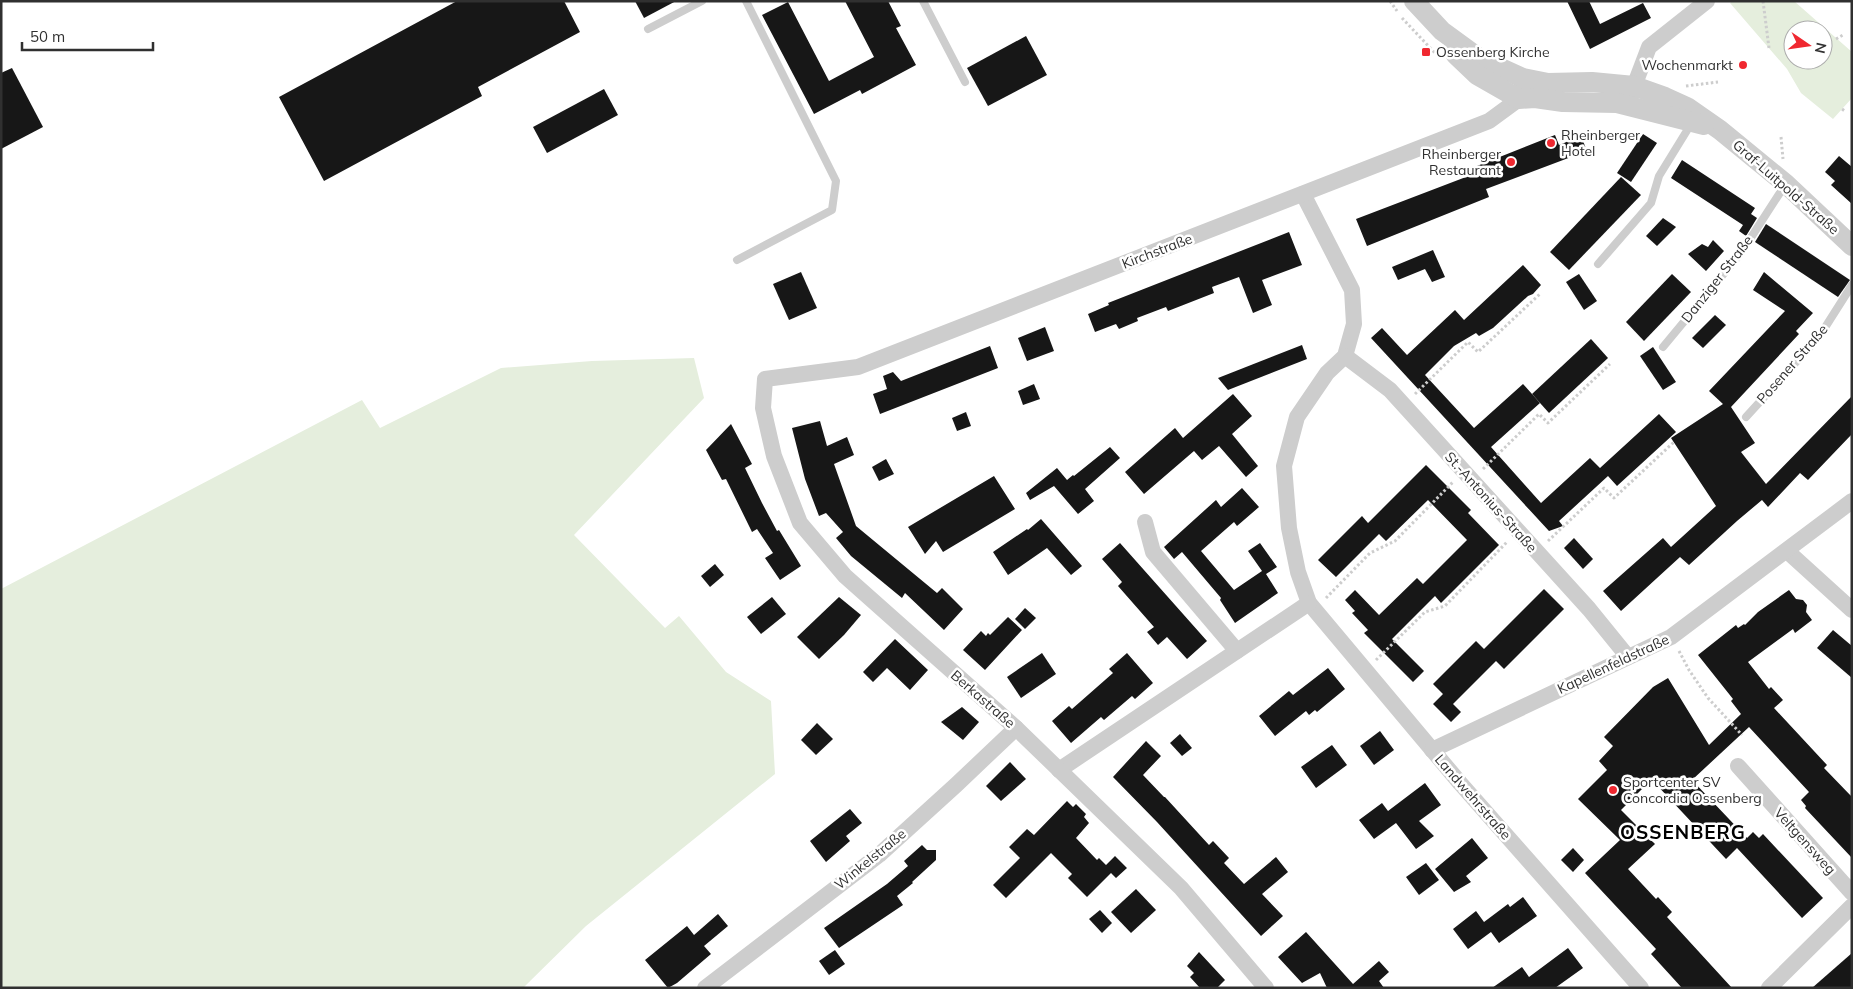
<svg xmlns="http://www.w3.org/2000/svg" width="1853" height="989" font-family="Mulish,sans-serif">
<style>
.green{fill:#e5eedd;fill-rule:evenodd}
.building{fill:#171717}
.lines{fill:none;stroke-linecap:round;stroke-linejoin:round}
.path{stroke:#cdcdcd;stroke-width:3;stroke-dasharray:2.5 2.5;stroke-linecap:butt}
.service{stroke:#cdcdcd;stroke-width:8}
.minor{stroke:#cdcdcd;stroke-width:16}
.tertiary{stroke:#cdcdcd;stroke-width:20}
.poi-dot{fill:#f02830;stroke:#fff;stroke-width:2}
.labels{text-anchor:middle;stroke-width:5;stroke-linejoin:round;paint-order:stroke}
.poi-label{font-size:14px;fill:#303030;stroke:#fff;text-anchor:start}
.street-label{font-size:14px;fill:#303030;stroke:#fff}
.district-label{font-size:19px;font-weight:bold;letter-spacing:1px;fill:#000;stroke:#fff}
</style>
<rect width="100%" height="100%" fill="#fff"/>
<g class="green">
<path d="M1732,1H1794L1852,52V98L1833,119L1801,93L1787,69L1730,3ZM1793,30H1823V60H1793Z"/>
<path d="M694,358L704,398L574,535L665,628L679,616L726,672L771,701L775,774L586,926L523,988H1V589L362,400L380,428L501,368L592,361Z"/>
</g>
<g class="building">
<path d="M457,1H564L580,32L478,87L482,96L324,181L279,97Z"/>
<path d="M635,1H676L644,18Z"/>
<path d="M845,1H888L901,26L896,28L916,65L862,94L860,90L814,114L762,15L788,2L829,81L874,57Z"/>
<path d="M1567,1H1589L1600,24L1643,3L1651,18L1590,49Z"/>
<path d="M1026,36L1047,75L988,106L967,68Z"/>
<path d="M12,68L43,127L1,149V73Z"/>
<path d="M604,89L618,115L547,153L533,127Z"/>
<path d="M1643,134L1657,143L1631,182L1617,173Z"/>
<path d="M1555,135L1559,145L1581,136L1587,151L1486,189L1489,197L1367,246L1356,219L1479,172L1477,166Z"/>
<path d="M1839,156L1852,167V204L1831,185L1835,181L1825,172Z"/>
<path d="M1682,160L1755,208L1751,214L1757,218L1746,236L1739,231L1743,225L1671,178Z"/>
<path d="M1621,177L1641,195L1569,270L1550,252Z"/>
<path d="M1663,218L1676,227L1657,246L1646,236Z"/>
<path d="M1766,224L1850,280L1838,297L1755,242Z"/>
<path d="M1289,232L1302,265L1262,280L1272,305L1253,313L1239,277L1212,287L1214,293L1168,311L1166,307L1137,318L1138,321L1119,329L1116,324L1095,332L1088,314L1109,305L1108,303Z"/>
<path d="M1713,240L1724,251L1706,271L1688,254L1702,244L1708,247Z"/>
<path d="M1433,250L1445,277L1432,282L1425,269L1398,280L1392,267Z"/>
<path d="M1523,265L1541,285L1533,294L1528,296L1493,328L1479,336L1476,333L1454,346L1425,375L1474,428L1523,384L1540,403L1491,447L1541,503L1590,458L1600,468L1659,414L1676,432L1617,486L1608,476L1559,521L1563,526L1549,531L1371,338L1382,328L1407,355L1455,310L1464,320Z"/>
<path d="M801,272L817,308L789,320L773,284Z"/>
<path d="M1764,272L1813,313L1796,331L1799,334L1731,407L1755,443L1741,452L1766,484L1852,396V434L1808,480L1800,473L1768,507L1762,500L1737,521L1689,565L1680,557L1621,611L1603,591L1663,538L1671,547L1716,506L1671,438L1723,404L1709,391L1785,311L1753,290Z"/>
<path d="M1579,274L1597,301L1584,310L1566,282Z"/>
<path d="M1672,274L1691,292L1644,341L1626,322Z"/>
<path d="M1715,315L1726,325L1703,348L1692,338Z"/>
<path d="M1045,327L1054,351L1027,361L1018,338Z"/>
<path d="M1591,339L1608,358L1549,413L1532,394Z"/>
<path d="M1302,345L1307,359L1228,390L1218,378Z"/>
<path d="M990,346L998,368L880,414L873,394L887,389L883,376L893,372L901,381Z"/>
<path d="M1653,347L1676,382L1663,390L1640,356Z"/>
<path d="M1034,384L1040,399L1023,405L1018,391Z"/>
<path d="M1233,394L1252,416L1232,434L1258,466L1246,477L1219,446L1202,460L1194,451L1144,494L1125,472L1175,428L1183,438Z"/>
<path d="M966,412L971,426L957,431L952,418Z"/>
<path d="M820,421L827,446L847,437L854,455L834,464L856,526L937,593L942,588L963,609L944,630L905,593L902,598L851,556L836,538L843,532L826,513L819,516L805,479L792,428Z"/>
<path d="M731,424L752,464L745,468L762,503L777,531L779,530L801,566L780,580L765,558L773,553L757,529L752,532L726,479L722,480L706,450Z"/>
<path d="M1110,447L1120,458L1085,489L1094,501L1078,514L1054,486L1030,500L1026,493L1057,468L1067,480L1073,475L1074,476Z"/>
<path d="M886,459L894,474L879,481L872,467Z"/>
<path d="M1426,465L1471,510L1468,513L1499,545L1441,603L1435,596L1392,639L1424,671L1413,682L1364,633L1368,630L1352,613L1355,611L1345,600L1355,590L1379,615L1417,578L1423,584L1467,540L1428,500L1386,541L1379,534L1336,577L1318,560L1362,516L1368,523Z"/>
<path d="M994,476L1015,509L943,552L936,541L925,554L908,527Z"/>
<path d="M1242,488L1259,507L1237,526L1234,522L1201,551L1234,590L1262,571L1248,551L1260,543L1277,567L1266,574L1278,593L1235,623L1220,600L1221,598L1182,552L1174,559L1164,547L1216,500L1221,507Z"/>
<path d="M1041,519L1082,566L1071,575L1047,548L1008,575L993,552L1027,529L1028,530Z"/>
<path d="M1574,538L1593,559L1583,569L1564,548Z"/>
<path d="M1120,543L1207,641L1187,659L1167,637L1158,645L1147,632L1154,627L1118,586L1122,582L1102,559Z"/>
<path d="M715,564L724,575L710,587L701,576Z"/>
<path d="M1544,589L1564,609L1504,669L1496,661L1453,704L1461,712L1451,722L1433,704L1443,694L1433,684L1476,641L1484,649Z"/>
<path d="M1789,590L1796,599L1803,600L1807,605L1806,612L1812,620L1795,633L1793,629L1748,662L1769,689L1771,687L1783,700L1774,708L1827,765L1824,768L1852,797V858L1805,808L1806,806L1801,800L1809,792L1749,727L1692,780L1747,838L1753,832L1759,838L1763,834L1823,898L1802,918L1737,848L1726,859L1654,782L1652,784L1649,782L1621,810L1655,844L1628,869L1656,899L1658,897L1672,912L1667,917L1732,988H1682L1651,954L1656,949L1585,873L1620,840L1578,799L1607,770L1599,761L1613,746L1604,737L1653,687L1668,678L1709,745L1741,714L1731,701L1733,699L1698,655L1736,625L1738,628L1744,624L1745,625L1758,612Z"/>
<path d="M772,597L786,614L761,634L747,617Z"/>
<path d="M839,597L861,615L844,635L819,659L797,637Z"/>
<path d="M1025,608L1036,618L1025,629L1015,619Z"/>
<path d="M1008,617L1022,630L985,670L963,650L981,631L986,636L988,633L990,635Z"/>
<path d="M1833,630L1852,646V678L1817,648Z"/>
<path d="M895,639L928,670L910,690L887,668L873,682L863,672Z"/>
<path d="M1042,653L1056,674L1021,698L1007,677Z"/>
<path d="M1127,653L1153,683L1135,699L1132,696L1104,720L1101,717L1071,743L1052,721L1069,706L1072,709L1113,673L1109,669Z"/>
<path d="M1328,668L1345,689L1317,712L1315,710L1309,715L1306,711L1275,736L1259,716L1289,691L1293,695Z"/>
<path d="M962,707L979,722L963,740L941,722Z"/>
<path d="M817,723L833,739L816,755L801,740Z"/>
<path d="M1380,731L1394,750L1374,765L1360,746Z"/>
<path d="M1180,734L1192,748L1182,756L1170,743Z"/>
<path d="M1146,741L1161,756L1143,775L1164,797H1165L1209,845L1213,841L1229,858L1224,863L1244,884L1276,857L1288,872L1262,894L1283,916L1261,936L1157,822L1113,777Z"/>
<path d="M1332,745L1347,765L1316,788L1301,767Z"/>
<path d="M1010,762L1026,779L1001,801L986,786Z"/>
<path d="M1425,783L1441,805L1419,821L1434,836L1416,849L1396,823L1374,839L1359,820L1382,803L1388,811Z"/>
<path d="M1067,801L1073,807L1076,804L1086,814L1084,817L1089,823L1076,838L1097,860L1099,858L1106,865L1115,856L1127,868L1116,878L1111,873L1087,897L1068,878L1072,874L1051,853L1006,898L993,885L1020,858L1009,847L1027,829L1034,835Z"/>
<path d="M850,809L862,823L846,836L850,841L826,862L810,841Z"/>
<path d="M1472,838L1488,858L1466,876L1471,882L1454,892L1435,869Z"/>
<path d="M922,845L927,850H936V860L912,882L913,883L897,896L903,905L839,948L824,928L887,884L908,866L904,861Z"/>
<path d="M1573,848L1584,860L1573,872L1561,860Z"/>
<path d="M1426,863L1439,880L1419,895L1406,877Z"/>
<path d="M1136,889L1156,910L1131,933L1111,912Z"/>
<path d="M1523,897L1537,916L1499,943L1491,932L1468,949L1453,929L1476,911L1484,922L1508,904L1510,907Z"/>
<path d="M1100,910L1112,923L1102,933L1089,919Z"/>
<path d="M718,914L728,926L704,946L711,954L677,983L668,988L645,960L687,926L694,935Z"/>
<path d="M1306,932L1353,984L1379,961L1389,972L1379,981L1384,988H1327L1320,973L1302,983L1278,957Z"/>
<path d="M1568,948L1583,968L1555,988H1492L1522,967L1529,977Z"/>
<path d="M835,950L845,964L829,975L819,961Z"/>
<path d="M1199,952L1225,980L1217,988H1200L1190,977L1194,973L1187,966Z"/>
<path d="M1852,953V988H1812Z"/>
</g>
<g class="lines">
<g class="path">
<path d="M1390,1L1397,11"/>
<path d="M1763,1L1769,48"/>
<path d="M1402,18L1435,53"/>
<path d="M1836,39L1843,35"/>
<path d="M1686,86L1718,82"/>
<path d="M1842,109L1845,111"/>
<path d="M1781,137L1783,159"/>
<path d="M1415,394L1468,342L1478,352L1541,293"/>
<path d="M1483,469L1539,414L1548,423L1610,364"/>
<path d="M1548,541L1604,488L1614,498L1674,442"/>
<path d="M1326,598L1370,553L1395,541L1453,482"/>
<path d="M1679,651L1689,670L1708,698L1742,735"/>
<path d="M1376,660L1425,612L1445,606L1507,542"/>
</g>
<g class="service">
<path d="M923,1L965,82"/>
<path d="M648,29L702,1"/>
<path d="M737,260L832,210L836,181L746,1"/>
<path d="M1598,264L1651,203L1659,176L1691,124"/>
<path d="M1663,347L1741,253L1785,185"/>
<path d="M1746,417L1819,337L1852,285"/>
</g>
<g class="minor">
<path d="M1630,97L1649,47L1707,1"/>
<path d="M1303,194L1352,290L1354,324L1345,356L1327,373L1297,417L1284,466L1289,528L1298,572L1309,603L1460,783L1641,988"/>
<path d="M1345,356L1390,390L1589,609L1628,657"/>
<path d="M1145,522L1153,552L1237,651"/>
<path d="M1787,551L1852,610"/>
<path d="M1432,750L1671,637L1852,501"/>
<path d="M1738,766L1852,893"/>
<path d="M1059,770L1309,603"/>
<path d="M705,988L879,855L956,785L1016,728"/>
<path d="M1266,988L1181,888L1016,728L845,576L800,523L774,456L763,408L765,379L858,367L1489,121L1519,99L1523,78"/>
<path d="M1769,988L1852,906"/>
</g>
<g class="tertiary">
<path d="M1414,1L1442,31L1479,58L1523,78L1548,83L1592,82L1634,86L1665,97L1687,107L1720,130L1786,184L1852,246"/>
<path d="M1453,50L1456,55L1477,75L1519,99L1535,98L1563,102L1617,103L1704,125"/>
</g>
</g>
<g class="poi-dot">
<rect x="1421" y="47" width="10" height="10" rx="2.5"/>
<circle cx="1743" cy="65" r="5"/>
<circle cx="1551" cy="143" r="5"/>
<circle cx="1511" cy="162" r="5"/>
<circle cx="1613" cy="790" r="5"/>
</g>
<g class="labels">
<g class="poi-label">
<text x="1436" y="57">Ossenberg Kirche</text>
<text x="1733" y="70" text-anchor="end">Wochenmarkt</text>
<text x="1561" y="140">Rheinberger<tspan x="1561" dy="16">Hotel</tspan></text>
<text x="1501" y="159" text-anchor="end">Rheinberger<tspan x="1501" dy="16">Restaurant</tspan></text>
<text x="1623" y="787">Sportcenter SV<tspan x="1623" dy="16">Concordia Ossenberg</tspan></text>
</g>
<g class="street-label">
<text transform="translate(1786 187) rotate(41)" y="5">Graf-Luitpold-Straße</text>
<text transform="translate(1157 251) rotate(-21)" y="5">Kirchstraße</text>
<text transform="translate(1717 279) rotate(-52)" y="5">Danziger Straße</text>
<text transform="translate(1792 364) rotate(-49)" y="5">Posener Straße</text>
<text transform="translate(1491 502) rotate(48)" y="5">St.-Antonius-Straße</text>
<text transform="translate(1613 664) rotate(-25)" y="5">Kapellenfeldstraße</text>
<text transform="translate(983 699) rotate(41)" y="5">Berkastraße</text>
<text transform="translate(1473 797) rotate(49)" y="5">Landwehrstraße</text>
<text transform="translate(1805 841) rotate(48)" y="5">Veltgensweg</text>
<text transform="translate(870 859) rotate(-39)" y="5">Winkelstraße</text>
</g>
<g class="district-label">
<text x="1683" y="839">OSSENBERG</text>
</g>
</g>
<rect width="1853" height="989" fill="none" stroke="#303030" stroke-width="5"/>
<g transform="translate(1808 45) rotate(103)"><circle r="24" fill="#ffffff" stroke="#acacac"/>
<path d="M0-4L9 19L0 12L-9 19Z" fill="#f02830"/>
<text y="-8" font-size="14" font-weight="bold" text-anchor="middle" fill="#303030">N</text>
</g>
<path d="M22 42v8h131v-8" fill="none" stroke="#303030" stroke-width="2.5"/>
<text x="30" y="42" font-size="15" fill="#303030" stroke="#ffffff" stroke-width="4" paint-order="stroke">50 m</text>
</svg>
